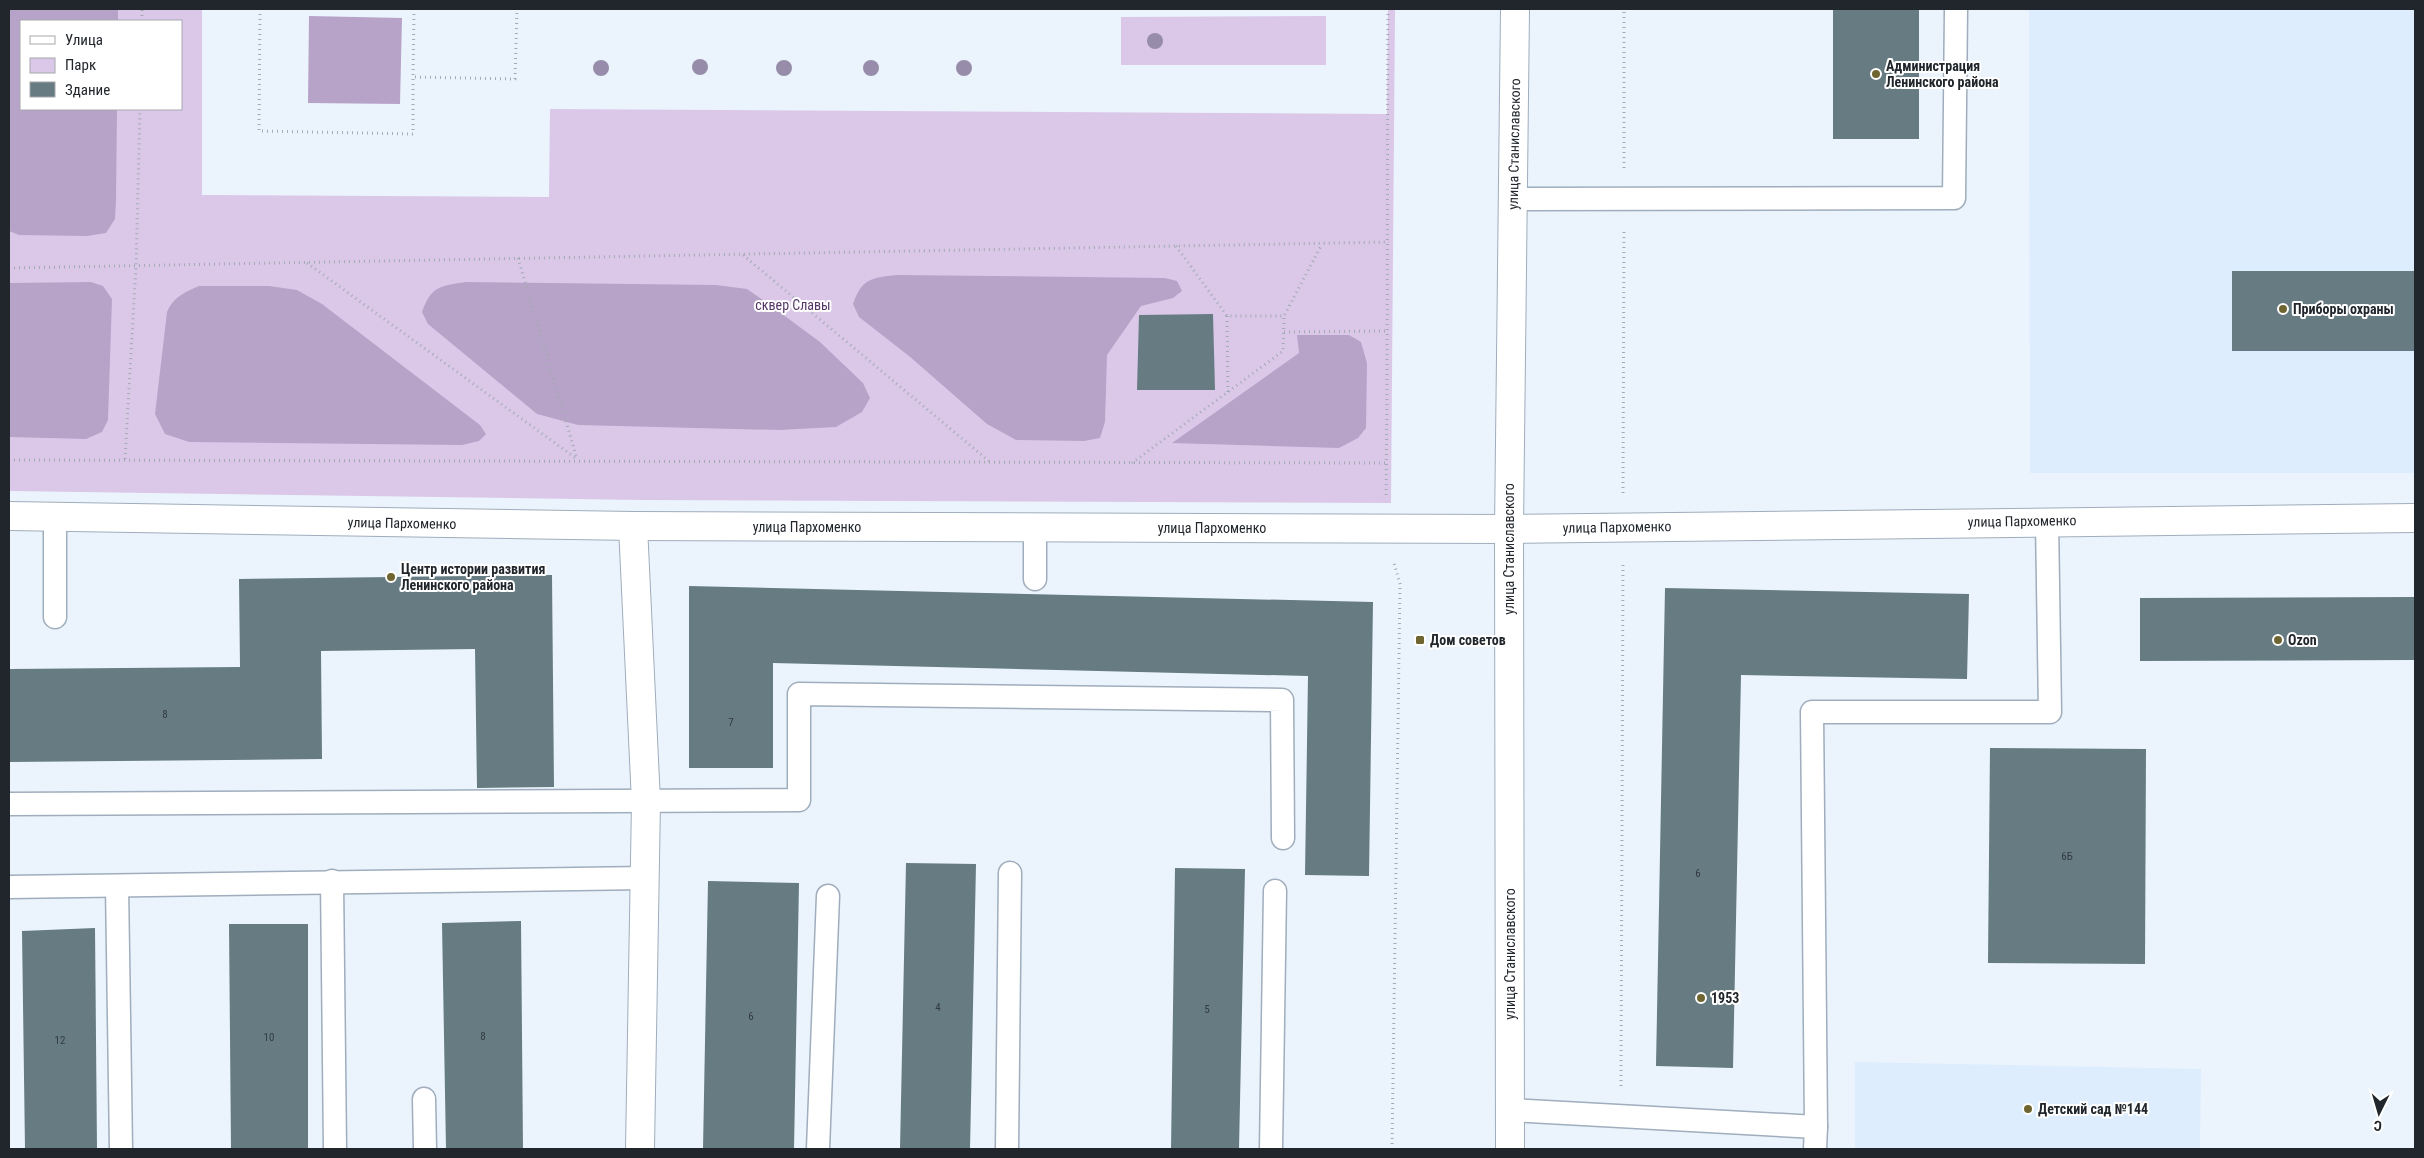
<svg xmlns="http://www.w3.org/2000/svg" width="2424" height="1158" font-family="'Roboto Condensed',sans-serif">
<style>
.built{fill:#ddedfe}
.green{fill:#dbc8e9;fill-rule:evenodd}
.forest{fill:#b8a3c8}
.building{fill:#667b82}
.lines{fill:none;stroke-linecap:round;stroke-linejoin:round}
.lane-casing{stroke:#9fadbc;stroke-width:25}
.street-casing{stroke:#9fadbc;stroke-width:30}
.secondary-casing{stroke:#9fadbc;stroke-width:30}
.primary-casing{stroke:#9fadbc;stroke-width:30}
.path{stroke:#a2aab2;stroke-width:3;stroke-dasharray:1 4;stroke-linecap:butt}
.lane{stroke:#fff;stroke-width:22}
.street{stroke:#fff;stroke-width:28}
.secondary{stroke:#fff;stroke-width:28}
.primary{stroke:#fff;stroke-width:28}
.tree{fill:#978caa}
.poi-dot{fill:#6f6531;stroke:#fff;stroke-width:2}
.labels{text-anchor:middle;stroke-width:4;stroke-linejoin:round;paint-order:stroke}
.number-label{font-size:11px;fill:#323b42}
.poi-label{font-size:14px;font-weight:bold;fill:#21262c;stroke:#fff;text-anchor:start}
.street-label{font-size:14px;fill:#21262c;stroke:#fff}
.park-label{font-size:14px;fill:#533666;stroke:#fff}
</style>
<rect width="100%" height="100%" fill="#ebf4fd"/>
<g class="built">
<path d="M2029,9H2415V473H2030Z"/>
<path d="M1855,1062L2201,1069L2200,1149H1855Z"/>
</g>
<g class="green">
<path d="M9,9H202V195L549,197L550,109L1387,114L1388,9H1395L1391,503L642,500L9,491ZM21,21H181V109H21Z"/>
<path d="M1326,16V65H1121V17Z"/>
</g>
<g class="forest">
<path d="M9,9H118V21H21V109H117L116,200L115,219L106,233L87,236L19,235L9,231Z"/>
<path d="M309,16L402,18L400,104L308,103Z"/>
<path d="M897,275L1165,278L1177,281L1182,291L1173,298L1141,306L1107,355L1105,422L1100,438L1084,441L1016,440L987,424L909,356L859,317L853,304C862,278 871,278 897,275Z"/>
<path d="M91,282L103,286L112,299L108,420L102,432L86,439L9,437V283Z"/>
<path d="M466,282L716,285L747,289L770,305L820,342L863,383L870,398L862,412L836,427L779,430L578,425L537,414L428,324L422,312C431,286 440,286 466,282Z"/>
<path d="M199,286H269L297,290L322,304L480,425L486,434L479,441L462,445L189,442L165,434L155,414L167,312C173,297 185,292 199,286Z"/>
<path d="M1297,335H1349L1361,342L1367,363L1366,428L1358,438L1339,448L1172,443L1299,353Z"/>
</g>
<g class="building">
<rect x="1833" y="9" width="86" height="130"/>
<rect x="2232" y="271" width="183" height="80"/>
<path d="M1213,314L1215,390H1137L1139,315Z"/>
<path d="M552,575L554,787L477,788L475,649L321,651L322,759L9,762V669L240,667L239,579Z"/>
<path d="M689,586L1373,602L1369,876L1305,875L1308,676L773,663V768H689Z"/>
<path d="M1665,588L1969,594L1967,679L1741,675L1733,1068L1656,1066Z"/>
<path d="M2415,597V660L2140,661V598Z"/>
<path d="M1990,748L2146,749L2145,964L1988,963Z"/>
<path d="M906,863L976,864L970,1149H900Z"/>
<path d="M1175,868L1245,869L1239,1149H1171Z"/>
<path d="M708,881L799,883L794,1149H703Z"/>
<path d="M521,921L523,1149H446L442,923Z"/>
<path d="M229,924H308V1149H231Z"/>
<path d="M95,928L97,1149H25L22,931Z"/>
</g>
<g class="lines">
<g class="lane-casing">
<g id="lane">
<path d="M1513,199L1954,198L1956,9"/>
<path d="M1035,579V527"/>
<path d="M55,617V517"/>
<path d="M9,804L799,800V694L1282,700L1283,838"/>
<path d="M332,881L335,1149"/>
<path d="M117,886L121,1149"/>
<path d="M9,887L645,878"/>
<path d="M424,1099L425,1149"/>
<path d="M1510,1110L1816,1127L1815,1149"/>
<path d="M1816,1127L1812,712H2050L2047,521"/>
<path d="M818,1149L828,896"/>
<path d="M1007,1149L1010,873"/>
<path d="M1271,1149L1275,891"/>
</g>
</g>
<g class="street-casing">
<path id="street" d="M633,526L646,802L640,1149"/>
</g>
<g class="secondary-casing">
<path id="secondary" d="M9,516L633,526L1509,529L2415,518"/>
</g>
<g class="primary-casing">
<path id="primary" d="M1510,1149L1509,529L1515,9"/>
</g>
<g class="path">
<path d="M260,9L259,131L413,134V77"/>
<path d="M414,9L413,77L515,79L517,9"/>
<path d="M142,21V9"/>
<path d="M1624,168V9"/>
<path d="M1176,246L1227,316H1284L1322,244"/>
<path d="M743,255L990,462"/>
<path d="M518,258L577,459"/>
<path d="M307,263L577,459"/>
<path d="M9,268L1389,242"/>
<path d="M1227,316L1228,392"/>
<path d="M1284,332L1386,331"/>
<path d="M125,459L136,266L140,109"/>
<path d="M9,460L1386,463"/>
<path d="M1132,463L1283,351L1284,316"/>
<path d="M1623,493L1624,229"/>
<path d="M1386,495C1388,333 1387,171 1388,9"/>
<path d="M1621,1086L1623,562"/>
<path d="M1392,1149L1400,584L1394,563"/>
</g>
<use href="#lane" class="lane"/>
<use href="#street" class="street"/>
<use href="#secondary" class="secondary"/>
<use href="#primary" class="primary"/>
</g>
<g class="tree">
<circle cx="1155" cy="41" r="8"/>
<circle cx="700" cy="67" r="8"/>
<circle cx="601" cy="68" r="8"/>
<circle cx="784" cy="68" r="8"/>
<circle cx="871" cy="68" r="8"/>
<circle cx="964" cy="68" r="8"/>
</g>
<g class="poi-dot">
<circle cx="1876" cy="74" r="5"/>
<circle cx="2283" cy="309" r="5"/>
<circle cx="391" cy="577" r="5"/>
<rect x="1415" y="635" width="10" height="10" rx="2.5"/>
<circle cx="2278" cy="640" r="5"/>
<circle cx="1701" cy="998" r="5"/>
<circle cx="2028" cy="1109" r="5"/>
</g>
<g class="labels">
<g class="number-label">
<text x="165" y="718">8</text>
<text x="731" y="726">7</text>
<text x="2067" y="860">6Б</text>
<text x="1698" y="877">6</text>
<text x="938" y="1011">4</text>
<text x="1207" y="1013">5</text>
<text x="751" y="1020">6</text>
<text x="483" y="1040">8</text>
<text x="269" y="1041">10</text>
<text x="60" y="1044">12</text>
</g>
<g class="poi-label">
<text x="1886" y="71">Администрация<tspan x="1886" dy="16">Ленинского района</tspan></text>
<text x="2293" y="314">Приборы охраны</text>
<text x="401" y="574">Центр истории развития<tspan x="401" dy="16">Ленинского района</tspan></text>
<text x="1430" y="645">Дом советов</text>
<text x="2288" y="645">Ozon</text>
<text x="1711" y="1003">1953</text>
<text x="2038" y="1114">Детский сад №144</text>
</g>
<g class="street-label">
<text transform="translate(1514 144) rotate(-89)" y="5">улица Станиславского</text>
<text transform="translate(2022 521) rotate(-1)" y="5">улица Пархоменко</text>
<text transform="translate(402 523) rotate(1)" y="5">улица Пархоменко</text>
<text x="807" y="532">улица Пархоменко</text>
<text transform="translate(1617 527) rotate(-1)" y="5">улица Пархоменко</text>
<text x="1212" y="533">улица Пархоменко</text>
<text transform="translate(1509 549) rotate(-90)" y="5">улица Станиславского</text>
<text transform="translate(1510 954) rotate(-90)" y="5">улица Станиславского</text>
</g>
<g class="park-label">
<text x="793" y="310">сквер Славы</text>
</g>
</g>
<rect width="2424" height="1158" fill="none" stroke="#21262c" stroke-width="20"/>
<rect x="20" y="20" width="162" height="90" fill="#ffffff" stroke="#a6a8ab"/>
<rect x="30" y="36" width="25" height="8" fill="#ffffff" stroke="#a6a8ab"/>
<text x="65" y="45" font-size="15" fill="#21262c">Улица</text>
<rect x="30" y="58" width="25" height="15" fill="#dbc8e9" stroke="#a6a8ab"/>
<text x="65" y="70" font-size="15" fill="#21262c">Парк</text>
<rect x="30" y="82" width="25" height="15" fill="#667b82" stroke="#a6a8ab"/>
<text x="65" y="95" font-size="15" fill="#21262c">Здание</text>
<g transform="translate(2379 1113) rotate(185)" stroke="#ffffff" stroke-width="4" paint-order="stroke">
<path d="M0-4L9 19L0 12L-9 19Z" fill="#21262c"/>
<text y="-8" font-size="14" font-weight="bold" text-anchor="middle" fill="#21262c">С</text>
</g>
</svg>
